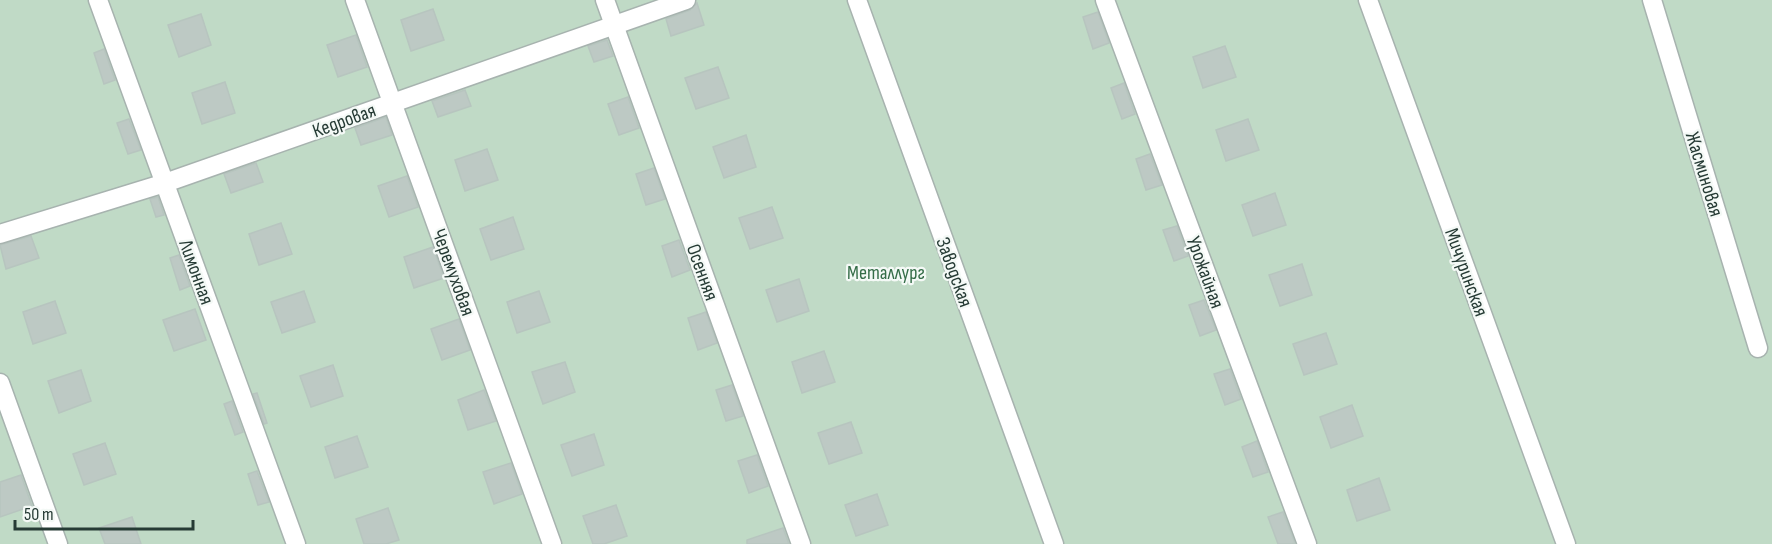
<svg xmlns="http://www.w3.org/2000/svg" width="1772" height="544" font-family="'Sofia Sans Condensed',sans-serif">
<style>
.green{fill:#c0dac6}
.building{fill:#bdc9c4;stroke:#b7c5bf;stroke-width:1.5}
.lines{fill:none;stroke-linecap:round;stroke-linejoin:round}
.street-casing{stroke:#a7b3af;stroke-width:21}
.street{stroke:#fff;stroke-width:18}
.labels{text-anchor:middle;stroke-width:4.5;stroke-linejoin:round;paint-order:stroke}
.street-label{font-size:20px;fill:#263b35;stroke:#f4f9f6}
.park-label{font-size:20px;fill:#356d48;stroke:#f4f9f6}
</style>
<rect width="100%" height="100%" fill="#e4ece8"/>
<rect class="green" x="0" y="0" width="1772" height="544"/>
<g class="building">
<path d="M697,3L704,25L671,36L666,19L690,10Z"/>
<path d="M433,9L444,40L411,51L401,20Z"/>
<path d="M1098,12L1109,43L1093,49L1083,17Z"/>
<path d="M201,14L211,45L179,57L168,25Z"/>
<path d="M356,35L367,67L338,77L327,45Z"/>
<path d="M607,40L613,56L594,62L588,46Z"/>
<path d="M1225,46L1236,77L1203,88L1193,57Z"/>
<path d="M104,49L115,80L104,84L94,53Z"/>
<path d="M718,67L729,98L696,109L685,78Z"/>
<path d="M225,82L235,113L202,124L192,93Z"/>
<path d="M1124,83L1135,114L1122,119L1111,88Z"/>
<path d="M465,90L471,106L438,117L432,101Z"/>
<path d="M628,97L639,128L619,135L608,104Z"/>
<path d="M386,117L392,135L361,145L355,128Z"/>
<path d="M129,119L141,150L128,154L117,123Z"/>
<path d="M1248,119L1259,150L1226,161L1216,130Z"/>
<path d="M746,135L756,167L724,178L713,147Z"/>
<path d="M487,149L498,180L465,191L455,160Z"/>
<path d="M1150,154L1162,185L1146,190L1136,159Z"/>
<path d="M256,163L263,182L231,193L224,174Z"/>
<path d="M654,168L665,199L646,205L636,174Z"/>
<path d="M407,176L418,207L389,217L378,186Z"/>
<path d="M1275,193L1286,225L1253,236L1242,205Z"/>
<path d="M158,197L164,215L156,217L150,199Z"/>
<path d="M772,207L783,238L750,249L739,218Z"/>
<path d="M513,217L524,249L491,260L480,229Z"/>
<path d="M281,223L292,254L259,265L249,234Z"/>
<path d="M1177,226L1188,256L1174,261L1163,230Z"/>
<path d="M31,236L39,258L6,269L0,245Z"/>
<path d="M679,240L690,270L672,277L662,246Z"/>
<path d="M433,247L444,278L414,288L404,257Z"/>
<path d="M179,255L190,286L180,290L170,258Z"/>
<path d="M1302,264L1312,295L1280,306L1269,275Z"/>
<path d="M799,279L809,311L777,322L766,290Z"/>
<path d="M304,291L315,322L282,333L271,302Z"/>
<path d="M539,291L550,322L517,333L507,302Z"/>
<path d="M1204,300L1216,330L1200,336L1189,305Z"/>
<path d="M55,301L66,333L33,344L23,312Z"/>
<path d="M195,309L206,340L174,351L163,320Z"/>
<path d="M706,312L717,343L698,350L688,318Z"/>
<path d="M459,319L470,350L442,360L431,329Z"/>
<path d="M1326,333L1337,364L1304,375L1293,344Z"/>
<path d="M824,351L835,382L802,393L792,362Z"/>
<path d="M565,362L575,392L543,404L532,372Z"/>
<path d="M333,365L343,396L311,407L300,376Z"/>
<path d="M1230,369L1241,399L1225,405L1214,374Z"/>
<path d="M81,370L91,401L59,413L48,381Z"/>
<path d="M732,385L743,416L726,421L716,390Z"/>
<path d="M484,390L496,421L468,430L458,400Z"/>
<path d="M257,393L267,423L264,424L253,394Z"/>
<path d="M232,401L243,432L235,435L224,404Z"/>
<path d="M1352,405L1363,436L1331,448L1320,417Z"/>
<path d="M851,422L862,453L829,464L818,433Z"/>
<path d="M594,434L604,465L572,476L561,445Z"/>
<path d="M357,436L368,467L335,478L325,447Z"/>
<path d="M1257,441L1268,472L1253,477L1242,447Z"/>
<path d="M105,443L116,474L84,485L73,454Z"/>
<path d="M757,455L768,486L749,493L738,461Z"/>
<path d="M511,463L522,494L494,504L483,472Z"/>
<path d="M257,471L269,502L258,505L248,474Z"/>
<path d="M21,475L32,506L0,517V482Z"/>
<path d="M1379,478L1390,510L1357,521L1347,490Z"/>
<path d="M877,494L888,525L856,536L845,505Z"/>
<path d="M616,505L627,536L604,544H593L583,516Z"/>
<path d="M388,508L399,540L386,544H364L356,519Z"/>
<path d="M1283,512L1295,543L1292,544H1278L1268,517Z"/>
<path d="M132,517L141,544H105L99,528Z"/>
<path d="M783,528L789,544H747V540Z"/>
</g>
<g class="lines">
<g class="street-casing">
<g id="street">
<path d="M98,0L296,544"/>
<path d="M355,0L552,544"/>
<path d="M605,0L801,544"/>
<path d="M857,0L1054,544"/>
<path d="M1105,0L1307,544"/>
<path d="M1368,0L1566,544"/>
<path d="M1652,0L1758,348"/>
<path d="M0,234L165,183L686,0"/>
<path d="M0,383L58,544"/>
</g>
</g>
<use href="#street" class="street"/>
</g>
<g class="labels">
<g class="street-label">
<text transform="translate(344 120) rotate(-20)" y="7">Кедровая</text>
<text transform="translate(1705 174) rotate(73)" y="7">Жасминовая</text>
<text transform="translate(197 272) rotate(70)" y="7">Лимонная</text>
<text transform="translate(454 272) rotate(70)" y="7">Черемуховая</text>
<text transform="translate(703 272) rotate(70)" y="7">Осенняя</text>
<text transform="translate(955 272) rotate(70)" y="7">Заводская</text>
<text transform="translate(1206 272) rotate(70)" y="7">Урожайная</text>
<text transform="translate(1467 272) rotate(70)" y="7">Мичуринская</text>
</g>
<g class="park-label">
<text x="886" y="279">Металлург</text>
</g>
</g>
<path d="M15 520v9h178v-9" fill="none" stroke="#263b35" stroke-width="3"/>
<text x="24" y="520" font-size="18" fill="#263b35" stroke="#f4f9f6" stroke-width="4.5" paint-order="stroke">50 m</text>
</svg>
